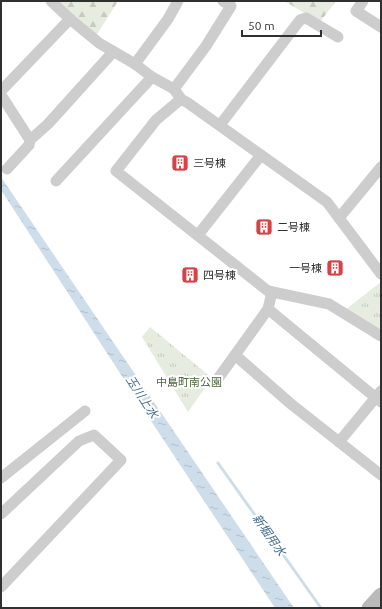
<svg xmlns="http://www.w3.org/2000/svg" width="382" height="609" font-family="Ubuntu,'Noto Sans JP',sans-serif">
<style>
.grass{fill:url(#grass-tufts)}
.forest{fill:url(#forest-firs)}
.water{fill:url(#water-ripples)}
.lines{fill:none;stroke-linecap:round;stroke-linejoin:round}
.stream{stroke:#cddeea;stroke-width:3}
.minor{stroke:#cdcdcd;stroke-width:11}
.secondary{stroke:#bababa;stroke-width:15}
.labels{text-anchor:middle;stroke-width:4;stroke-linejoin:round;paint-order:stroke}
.poi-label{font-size:11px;fill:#303030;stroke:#fff;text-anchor:start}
.park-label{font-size:11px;fill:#526841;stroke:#fff}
.water-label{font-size:12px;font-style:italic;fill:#446d8c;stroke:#fff}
</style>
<defs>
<pattern id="grass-tufts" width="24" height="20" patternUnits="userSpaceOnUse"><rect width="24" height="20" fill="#e6ecdf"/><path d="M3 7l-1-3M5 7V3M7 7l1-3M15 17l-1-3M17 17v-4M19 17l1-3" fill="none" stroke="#c6cbc0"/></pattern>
<pattern id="forest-firs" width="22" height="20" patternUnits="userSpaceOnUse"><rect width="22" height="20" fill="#e6ecdf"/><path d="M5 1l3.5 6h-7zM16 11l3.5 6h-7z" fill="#c6cbc0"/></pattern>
<pattern id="water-ripples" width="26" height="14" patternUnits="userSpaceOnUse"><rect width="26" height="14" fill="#cddeea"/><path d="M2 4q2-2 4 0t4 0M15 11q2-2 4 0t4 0" fill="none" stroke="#b0bfc9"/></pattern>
</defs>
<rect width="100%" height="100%" fill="#fff"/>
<g class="grass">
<path d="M381,282V332L345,310Z"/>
<path d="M150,327L212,378L188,412L142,337Z"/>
</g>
<g class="forest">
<path d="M56,1H118L96,36Z"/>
<path d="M284,1H336L320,22Z"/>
</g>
<path class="water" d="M1,177L294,608H275L155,427L1,190Z"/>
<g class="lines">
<path class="stream" d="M218,463L321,608"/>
<g class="minor">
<path d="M51,1L70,19L99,43L135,64L152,77L174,89L181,99L188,103L327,202L381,274"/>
<path d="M363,1L356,11L381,27"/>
<path d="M135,64L168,19L178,1"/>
<path d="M174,89L206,46L231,6L223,1"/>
<path d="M1,91L70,19"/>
<path d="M1,95L30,140L48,124L113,52"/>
<path d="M181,99L156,120L116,171L268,291L329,304L381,336"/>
<path d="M220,125L300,20L306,18L338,37"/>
<path d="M7,169L29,145L30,140"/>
<path d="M56,181L152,77"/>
<path d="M339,218L381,167"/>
<path d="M198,235L261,155"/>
<path d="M268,309L381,402"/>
<path d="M235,355L291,404L381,475"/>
<path d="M217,380L268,309L272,292"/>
<path d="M339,442L381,391"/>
<path d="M1,478L85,411"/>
<path d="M1,514L79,441L94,435L121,460L1,587"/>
</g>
<path class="secondary" d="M369,608L381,595"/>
</g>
<defs>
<g id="building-square" transform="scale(0.9)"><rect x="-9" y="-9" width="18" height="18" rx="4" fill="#d74247" stroke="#fff"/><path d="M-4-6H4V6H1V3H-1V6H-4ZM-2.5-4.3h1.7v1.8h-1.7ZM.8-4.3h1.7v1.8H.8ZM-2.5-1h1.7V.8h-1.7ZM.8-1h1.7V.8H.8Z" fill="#fff"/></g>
</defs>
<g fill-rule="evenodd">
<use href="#building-square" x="180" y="163"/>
<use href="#building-square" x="264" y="227"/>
<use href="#building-square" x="335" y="268"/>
<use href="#building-square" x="190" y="275"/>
</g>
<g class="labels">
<g class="poi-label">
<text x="193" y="167">三号棟</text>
<text x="277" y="231">二号棟</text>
<text x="322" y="272" text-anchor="end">一号棟</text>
<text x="203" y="279">四号棟</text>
</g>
<g class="park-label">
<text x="189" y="386">中島町南公園</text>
</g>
<g class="water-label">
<text transform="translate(142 397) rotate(57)" y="4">玉川上水</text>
<text transform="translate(269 535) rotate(55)" y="4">新堀用水</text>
</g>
</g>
<rect width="382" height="609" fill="none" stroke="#303030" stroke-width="4"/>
<path d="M242 30v6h79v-6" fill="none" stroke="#303030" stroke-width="2"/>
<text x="248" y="30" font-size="12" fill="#303030" stroke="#ffffff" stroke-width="3" paint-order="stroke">50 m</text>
</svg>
